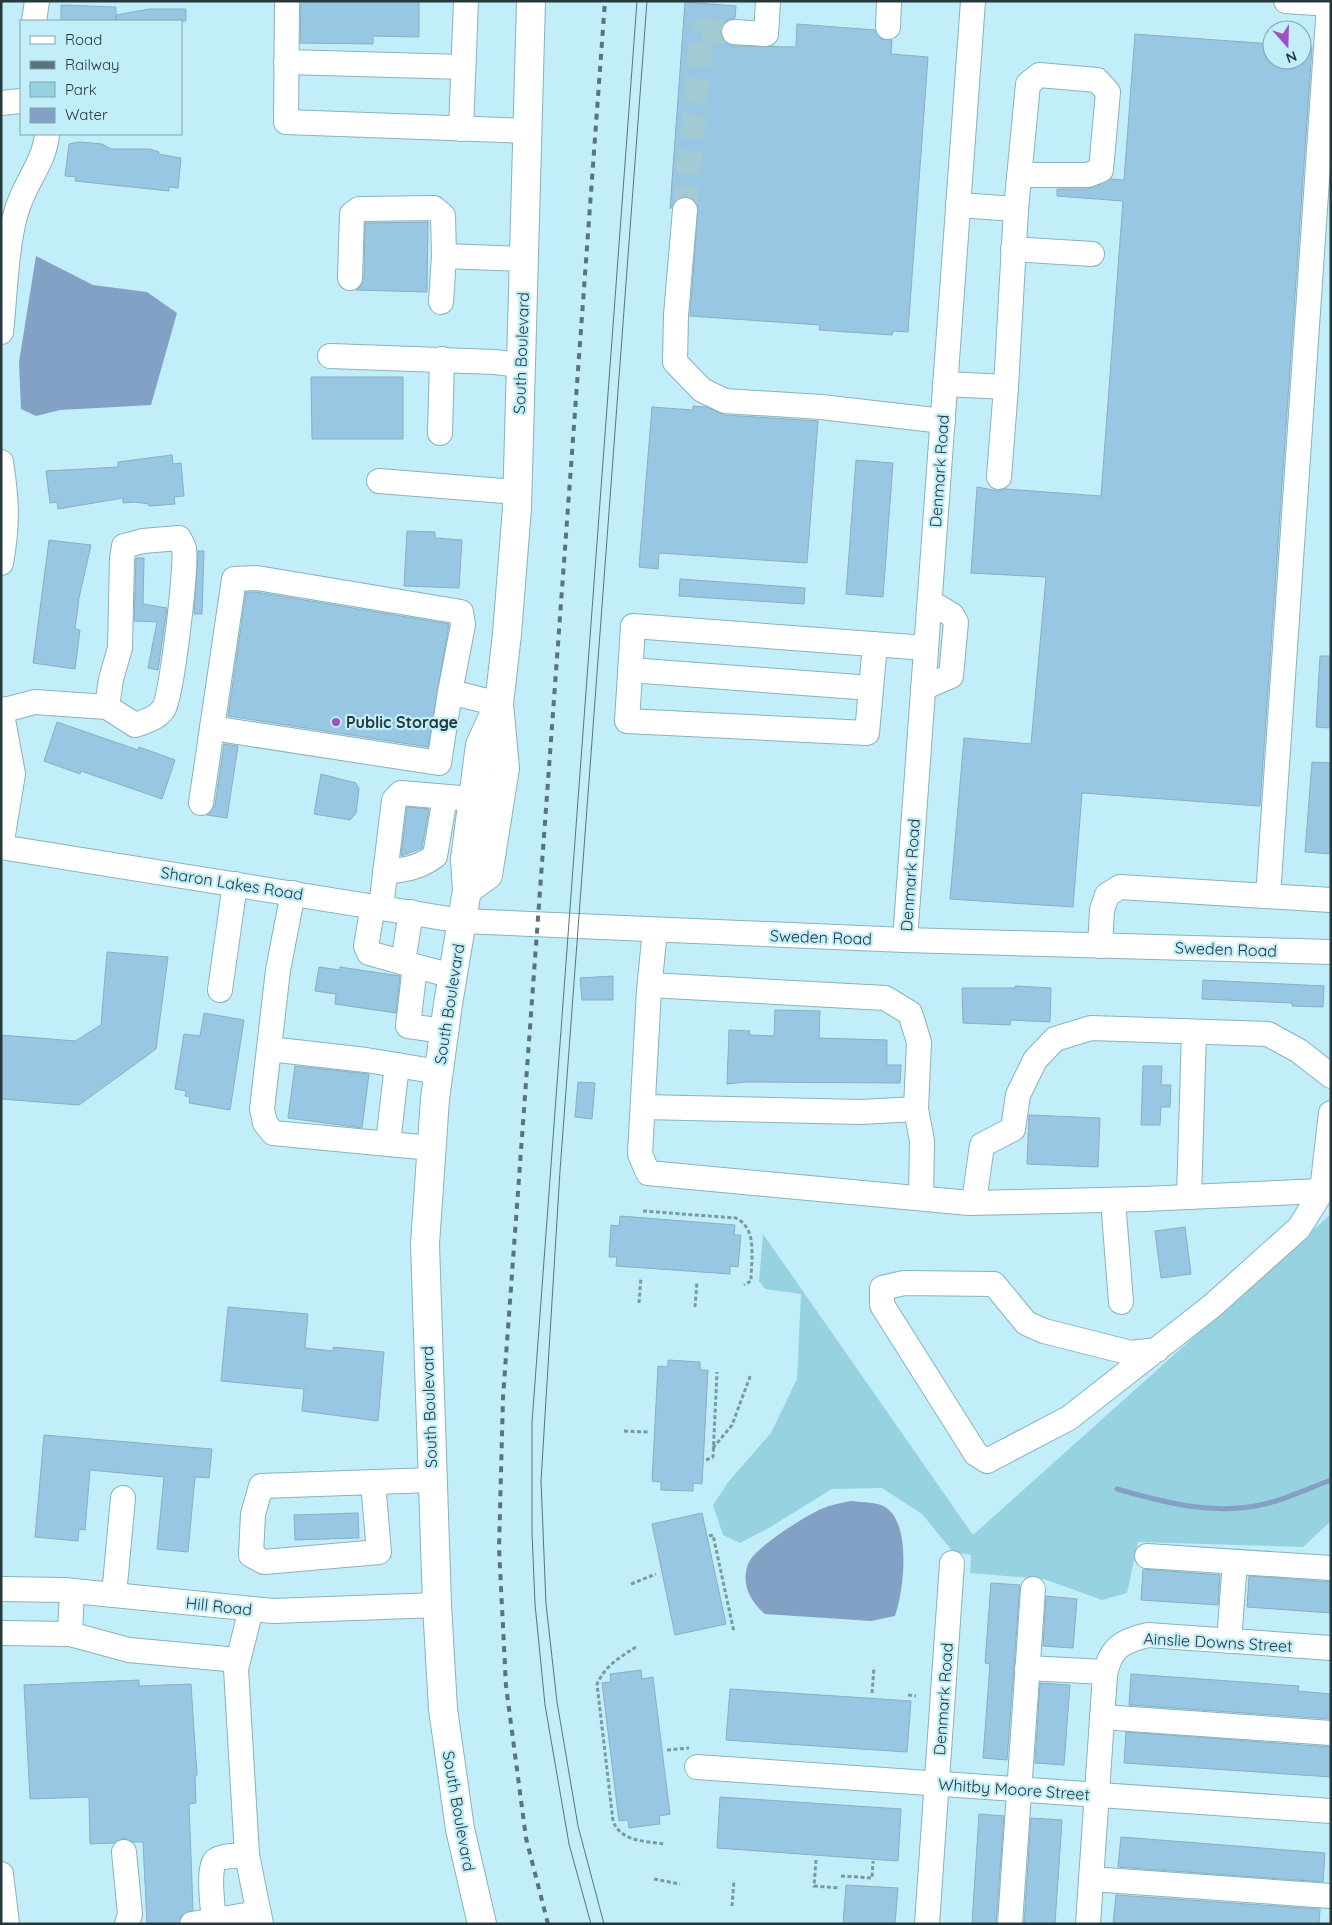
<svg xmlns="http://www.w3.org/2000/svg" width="1332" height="1925" font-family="Quicksand,sans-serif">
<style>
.green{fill:#97d2e0}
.water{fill:#83a0c5}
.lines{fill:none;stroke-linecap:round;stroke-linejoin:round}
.stream{stroke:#83a0c5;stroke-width:5}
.building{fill:#97c7e3;stroke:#8baec3}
.minor-tunnel{stroke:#a2cad3;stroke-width:24;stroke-dasharray:24 12;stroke-linecap:butt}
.minor-casing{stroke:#88b3be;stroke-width:26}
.major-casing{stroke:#88b3be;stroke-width:30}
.path{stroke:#7a9aa2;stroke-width:3;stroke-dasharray:4 2.5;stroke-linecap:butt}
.minor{stroke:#fff;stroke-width:24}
.major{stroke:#fff;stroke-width:28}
.tram{stroke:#59747a;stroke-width:1}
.rail{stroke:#59747a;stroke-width:4;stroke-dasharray:6 6;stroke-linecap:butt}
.poi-dot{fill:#a050c1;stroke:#c1eef9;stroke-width:2}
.labels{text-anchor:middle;stroke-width:4.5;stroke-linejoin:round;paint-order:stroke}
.street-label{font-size:16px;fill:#26383c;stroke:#c1eef9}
.poi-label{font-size:16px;font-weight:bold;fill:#26383c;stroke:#c1eef9;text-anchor:start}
</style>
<rect width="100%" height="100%" fill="#c1eef9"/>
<path class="green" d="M1331,1214V1521L1303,1547L1138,1542L1127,1593L1102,1600L1044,1579L970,1573L971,1555L953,1552L922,1514L882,1488L832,1489L767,1529L740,1543L723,1535L713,1505L729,1481L771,1433L797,1379L801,1294L765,1289L759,1281L763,1234L973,1535Z"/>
<g class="water">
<path d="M36,256L93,285L147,292L177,313L151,405L60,410L36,416L21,409L19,362Z"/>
<path d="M851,1501C860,1502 872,1502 881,1505C913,1517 904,1591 895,1616L871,1621L765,1614C750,1601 741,1584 748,1564C755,1547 804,1517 821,1509C830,1505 841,1503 851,1501Z"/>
</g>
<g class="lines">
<path class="stream" d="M1117,1489C1166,1503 1214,1516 1265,1504C1287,1499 1309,1488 1331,1480"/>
</g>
<g class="building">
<path d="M301,1H419V37L373,36V44L300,43Z"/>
<path d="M685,2L736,6L735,18L727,20L720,31L722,39L733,46L796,47L797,24L875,30L881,39L892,40L891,54L928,57L908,332L893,331L892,335L819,330L820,325L690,316L698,205L692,198L686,196L679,198L670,209Z"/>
<path d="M61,5L116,7V21H61Z"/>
<path d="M149,9H186V21H117L116,15Z"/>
<path d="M1135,34L1272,44V60H1302V47H1312L1260,806L1082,793L1073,907L950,899L964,738L1031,744L1046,577L971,573L977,487L998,491L1005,489L1101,496L1123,201L1057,196V189H1088L1111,179L1124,180Z"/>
<path d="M79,142L102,144L111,149H150L159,152L158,154L181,158L178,188L169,187V191L75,181L76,177L65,176L69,144Z"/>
<path d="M428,222L427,292L356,290L361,286L364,278L365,223Z"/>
<path d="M311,377H403V439H312Z"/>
<path d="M693,406L707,407L724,415L818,421L807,563L659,553L658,569L639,567L652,407L693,410Z"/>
<path d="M172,455L173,464L181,463L184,496L174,497L175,504L149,506V504L134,502L123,503V498L58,509L57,502L50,503L46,471L118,467V462Z"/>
<path d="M856,460L893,463L883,597L846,594Z"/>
<path d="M407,531L435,532V538L462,540L459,588L404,586Z"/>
<path d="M49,540L91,545L79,598L75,629L80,630L75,669L33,663Z"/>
<path d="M198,551H204L202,614H194Z"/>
<path d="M136,558H144L143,604L167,608L158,670L148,668L157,622L134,621Z"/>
<path d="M680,579L805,588L804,604L679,596Z"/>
<path d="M246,592H256L449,624L428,747L228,716Z"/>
<path d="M1320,656H1331V728L1316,727Z"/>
<path d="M57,722L138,750L139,747L175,760L162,799L81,771L80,774L44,761Z"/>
<path d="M224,744L238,746L227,818L207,815L215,805Z"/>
<path d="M1312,762L1331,763V854L1305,852Z"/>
<path d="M321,774L356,783L359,789L356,813L350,820L314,814Z"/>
<path d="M407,807L429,809L422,848L401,856Z"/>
<path d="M107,952L168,957L156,1049L79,1105L1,1099V1035L75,1041L101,1025Z"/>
<path d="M319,967L340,970V967L400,976L396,1013L335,1004L336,994L315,991Z"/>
<path d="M613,976V1000H582L580,978Z"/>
<path d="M1203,980L1324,986L1323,1007L1292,1006V1003L1202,999Z"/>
<path d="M1015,986L1051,988L1050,1022L1011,1020L1010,1025L963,1023L962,988H1015Z"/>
<path d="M775,1010L820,1011L819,1038L887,1040V1065H901L900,1083L746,1082L727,1084L729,1030L750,1031L749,1035L774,1036Z"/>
<path d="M204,1013L244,1020L230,1110L189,1103L190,1097L185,1096L186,1091L175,1089L184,1034L200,1036Z"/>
<path d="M295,1066L369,1074L362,1128L288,1118Z"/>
<path d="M1143,1066H1162L1161,1085H1171L1170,1107H1161L1160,1125H1141Z"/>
<path d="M578,1082L595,1083L592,1119L575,1117Z"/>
<path d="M1029,1115L1100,1118L1098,1167L1027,1164Z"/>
<path d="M620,1216L735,1225L734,1235H741L738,1267L730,1266V1274L616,1266L617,1257H609L611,1225L619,1226Z"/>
<path d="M1185,1227L1191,1274L1161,1278L1155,1231Z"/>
<path d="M228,1307L308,1314L305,1348L333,1351V1347L384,1352L378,1421L302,1411L304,1389L221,1381Z"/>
<path d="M668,1360L700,1362V1370H708L702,1484L693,1483V1491L661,1490V1482L652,1481L658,1366L668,1367Z"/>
<path d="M44,1435L212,1449L209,1478L195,1477L188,1552L157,1549L164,1477L90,1470L85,1530L79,1529L78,1541L35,1537Z"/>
<path d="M358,1513L359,1538L295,1540L294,1515Z"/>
<path d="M702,1513L726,1624L675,1635L652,1524Z"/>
<path d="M1143,1569L1220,1575L1218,1605L1141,1600Z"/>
<path d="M1249,1576L1331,1582V1613L1247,1607Z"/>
<path d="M991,1583L1020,1585L1007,1760L983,1758L990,1664L985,1663Z"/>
<path d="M1046,1596L1077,1599L1073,1648L1043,1646Z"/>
<path d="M641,1670L642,1679L653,1677L670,1814L659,1816L660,1824L629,1828L628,1820L619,1821L602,1683L611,1682L610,1674Z"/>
<path d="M1131,1674L1299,1686L1298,1691L1331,1694V1719L1129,1705Z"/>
<path d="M139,1680V1686L191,1684L197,1775H195L196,1803L189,1804L193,1910L181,1916L179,1924H147L143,1842H133L123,1838L114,1843L90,1844L89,1797L30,1799L24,1685Z"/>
<path d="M1040,1683L1070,1685L1064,1765L1035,1763Z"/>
<path d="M730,1689L911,1701L907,1752L726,1740Z"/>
<path d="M1126,1732L1331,1747V1777L1124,1763Z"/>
<path d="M720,1797L901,1809L898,1861L717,1848Z"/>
<path d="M979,1814L1004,1816L996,1924H972Z"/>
<path d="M1031,1818L1062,1820L1055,1924H1024Z"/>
<path d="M1121,1837L1325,1853L1323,1882L1118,1867Z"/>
<path d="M846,1885L898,1888L895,1924H843Z"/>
<path d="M1116,1895L1320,1909L1319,1924H1113Z"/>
</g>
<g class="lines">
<path class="minor-tunnel" d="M685,210L702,30L734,32"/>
<g class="minor-casing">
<g id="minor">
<path d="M287,1L286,122L527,131"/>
<path d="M1286,1L1331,4"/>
<path d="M34,21L37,1"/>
<path d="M888,27L889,1"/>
<path d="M734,32L766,34L768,1"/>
<path d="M286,62L463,67"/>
<path d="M1,103L21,101"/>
<path d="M461,129L466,1"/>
<path d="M958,205L1016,209L1028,84L1039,75L1097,80L1108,92L1101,170L1088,175H1019"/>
<path d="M685,210L676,315L675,362L702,390L725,401L821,407L943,421"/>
<path d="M1013,249L1092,254"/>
<path d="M350,278L352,214L359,209L434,208L443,216L444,256L523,259"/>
<path d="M441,302L444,256"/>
<path d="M1,332C5,297 6,246 16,213C23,185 45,162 47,134"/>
<path d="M330,356L495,362L520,365"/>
<path d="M945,384L1006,387L1016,209"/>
<path d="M440,433L442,359"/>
<path d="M1,462C7,501 8,524 1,563"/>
<path d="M999,477L1006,387"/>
<path d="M379,481L517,492"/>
<path d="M875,644L867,733L627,721L633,626L926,648"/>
<path d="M630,670L871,688"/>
<path d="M923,688L951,676L956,622L952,615L930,602"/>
<path d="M450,692L463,625L461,612L257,578L234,579L212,728L439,763L450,692L499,704"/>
<path d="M1,709L13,774L1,847"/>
<path d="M1,711L35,702L107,707L135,725C145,722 158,718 164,708C172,694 187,566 184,549C183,545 181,542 179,538L143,541L124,546L122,559L120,648L111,679L107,707"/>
<path d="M201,803L212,728"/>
<path d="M1,847L462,921L905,940L1331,952"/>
<path d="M385,872C404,870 419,868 435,856L445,797"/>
<path d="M293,893L278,970L262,1109L265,1123L273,1133L431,1148"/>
<path d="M1268,896L1329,4"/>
<path d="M373,906L366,946L369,953L415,966L408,1026L444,1031"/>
<path d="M381,907L394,800L401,793L472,799"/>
<path d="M655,930L649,990L640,1154L648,1173L969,1203L1144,1199L1322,1191"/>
<path d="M905,940L973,1"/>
<path d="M1100,946L1102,910L1107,895L1120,887L1331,900"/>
<path d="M403,962L411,912"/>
<path d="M415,966L453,976"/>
<path d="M220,990L235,884"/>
<path d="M269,1049L366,1060L439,1072"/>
<path d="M643,1107L861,1112L916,1109L919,1042L910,1013L885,998L650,985"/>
<path d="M916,1109L922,1141L921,1198"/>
<path d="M388,1143L397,1065"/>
<path d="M1189,1197L1194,1032"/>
<path d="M1113,1200L1121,1302"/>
<path d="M974,1202L982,1145L1013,1129L1018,1095L1035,1060L1055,1039L1091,1028L1268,1034L1299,1051L1331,1076"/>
<path d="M1157,1350L1131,1353L1044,1331L1026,1323L994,1284L904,1283L882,1288V1305L976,1454L987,1461L1069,1418L1212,1306L1299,1228L1322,1191L1331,1113"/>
<path d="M373,1482L379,1552L264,1562L251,1555L253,1514L261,1486C318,1484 375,1482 432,1480"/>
<path d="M1147,1556L1331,1568"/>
<path d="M1,1589L64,1590L273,1611L437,1605"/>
<path d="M72,1591L70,1634L129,1650L238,1660"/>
<path d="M114,1595L123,1498"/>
<path d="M251,1609L236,1669L247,1855L261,1924"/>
<path d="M1,1633L70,1634"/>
<path d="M1229,1641L1235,1562"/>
<path d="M1027,1668L1105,1672"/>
<path d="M1102,1717L1331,1733"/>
<path d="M697,1767L1331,1811"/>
<path d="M124,1852L130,1914L127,1924"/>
<path d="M1,1874L7,1924"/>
<path d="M1091,1879L1331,1896"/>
<path d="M214,1921C213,1909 207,1866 216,1860C223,1855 238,1856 247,1855"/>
<path d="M192,1924L259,1913"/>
<path d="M927,1924L952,1563"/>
<path d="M1010,1924L1033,1589"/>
<path d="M1088,1924L1105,1675C1110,1648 1122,1641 1148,1635L1331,1648"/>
</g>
</g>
<g class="major-casing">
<g id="major">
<path d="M467,890L488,875L505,768L499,704L507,634L517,508L531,1"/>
<path d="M482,1924L460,1829L443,1709L437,1605L425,1244L435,1099L448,1004L467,890L465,859L480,745L499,704"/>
</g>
</g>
<g class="path">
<path d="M643,1211L736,1218C758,1229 751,1259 751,1281L744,1285"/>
<path d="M639,1303L641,1277"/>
<path d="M695,1307L697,1282"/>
<path d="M624,1431L649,1432"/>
<path d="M713,1448L732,1425L751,1374"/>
<path d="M706,1460L713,1457L717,1372"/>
<path d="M709,1536L713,1535L734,1632"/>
<path d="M631,1584L656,1574"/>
<path d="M636,1647C620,1657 605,1666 597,1684L613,1821C621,1842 645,1841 664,1844"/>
<path d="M872,1693L874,1667"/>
<path d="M908,1695L916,1696"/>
<path d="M667,1750L689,1748"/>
<path d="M816,1860L814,1886L840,1888"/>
<path d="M841,1876L872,1878L873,1861"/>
<path d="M654,1879L680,1884"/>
<path d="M732,1906L734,1880"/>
</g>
<use href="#minor" class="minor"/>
<use href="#major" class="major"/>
<g class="tram">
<path d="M591,1924L569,1844L545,1705L535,1604L532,1532V1423L637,1"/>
<path d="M604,1924L578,1826L557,1702L546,1604L541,1481L560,1171L647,1"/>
</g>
<path class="rail" d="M548,1924L526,1838L506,1686L499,1548L503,1397L605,1"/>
</g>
<circle class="poi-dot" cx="336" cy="722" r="5"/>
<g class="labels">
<g class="street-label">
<text transform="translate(521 353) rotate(-88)" y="6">South Boulevard</text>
<text transform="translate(939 471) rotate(-86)" y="6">Denmark Road</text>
<text transform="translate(910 875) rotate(-86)" y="6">Denmark Road</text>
<text transform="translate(232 883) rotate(9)" y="6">Sharon Lakes Road</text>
<text transform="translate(821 937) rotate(2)" y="6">Sweden Road</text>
<text transform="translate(1226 949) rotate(2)" y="6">Sweden Road</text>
<text transform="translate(449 1004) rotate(-81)" y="6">South Boulevard</text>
<text transform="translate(429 1407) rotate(-92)" y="6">South Boulevard</text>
<text transform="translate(219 1606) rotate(6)" y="6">Hill Road</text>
<text transform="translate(1218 1642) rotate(3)" y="6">Ainslie Downs Street</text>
<text transform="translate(943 1699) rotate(-86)" y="6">Denmark Road</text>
<text transform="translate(1014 1789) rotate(4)" y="6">Whitby Moore Street</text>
<text transform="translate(459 1811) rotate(80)" y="6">South Boulevard</text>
</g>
<g class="poi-label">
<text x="346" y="728">Public Storage</text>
</g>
</g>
<rect width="1332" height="1925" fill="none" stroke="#26383c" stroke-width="5"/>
<rect x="20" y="20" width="162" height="115" fill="#c1eef9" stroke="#83a5ad"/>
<rect x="30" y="36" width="25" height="8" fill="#ffffff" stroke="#83a5ad"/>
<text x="65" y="45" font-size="15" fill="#26383c">Road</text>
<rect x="30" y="61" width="25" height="8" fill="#59747a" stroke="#83a5ad"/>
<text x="65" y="70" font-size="15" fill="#26383c">Railway</text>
<rect x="30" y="82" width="25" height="15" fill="#97d2e0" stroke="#83a5ad"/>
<text x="65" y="95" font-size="15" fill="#26383c">Park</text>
<rect x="30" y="108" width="25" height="15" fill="#83a0c5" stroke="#83a5ad"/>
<text x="65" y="120" font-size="15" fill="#26383c">Water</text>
<g transform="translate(1287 45) rotate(160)"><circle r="24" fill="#c1eef9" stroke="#83a5ad"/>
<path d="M0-4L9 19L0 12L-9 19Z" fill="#a050c1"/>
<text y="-8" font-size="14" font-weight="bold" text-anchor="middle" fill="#26383c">N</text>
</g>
</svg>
